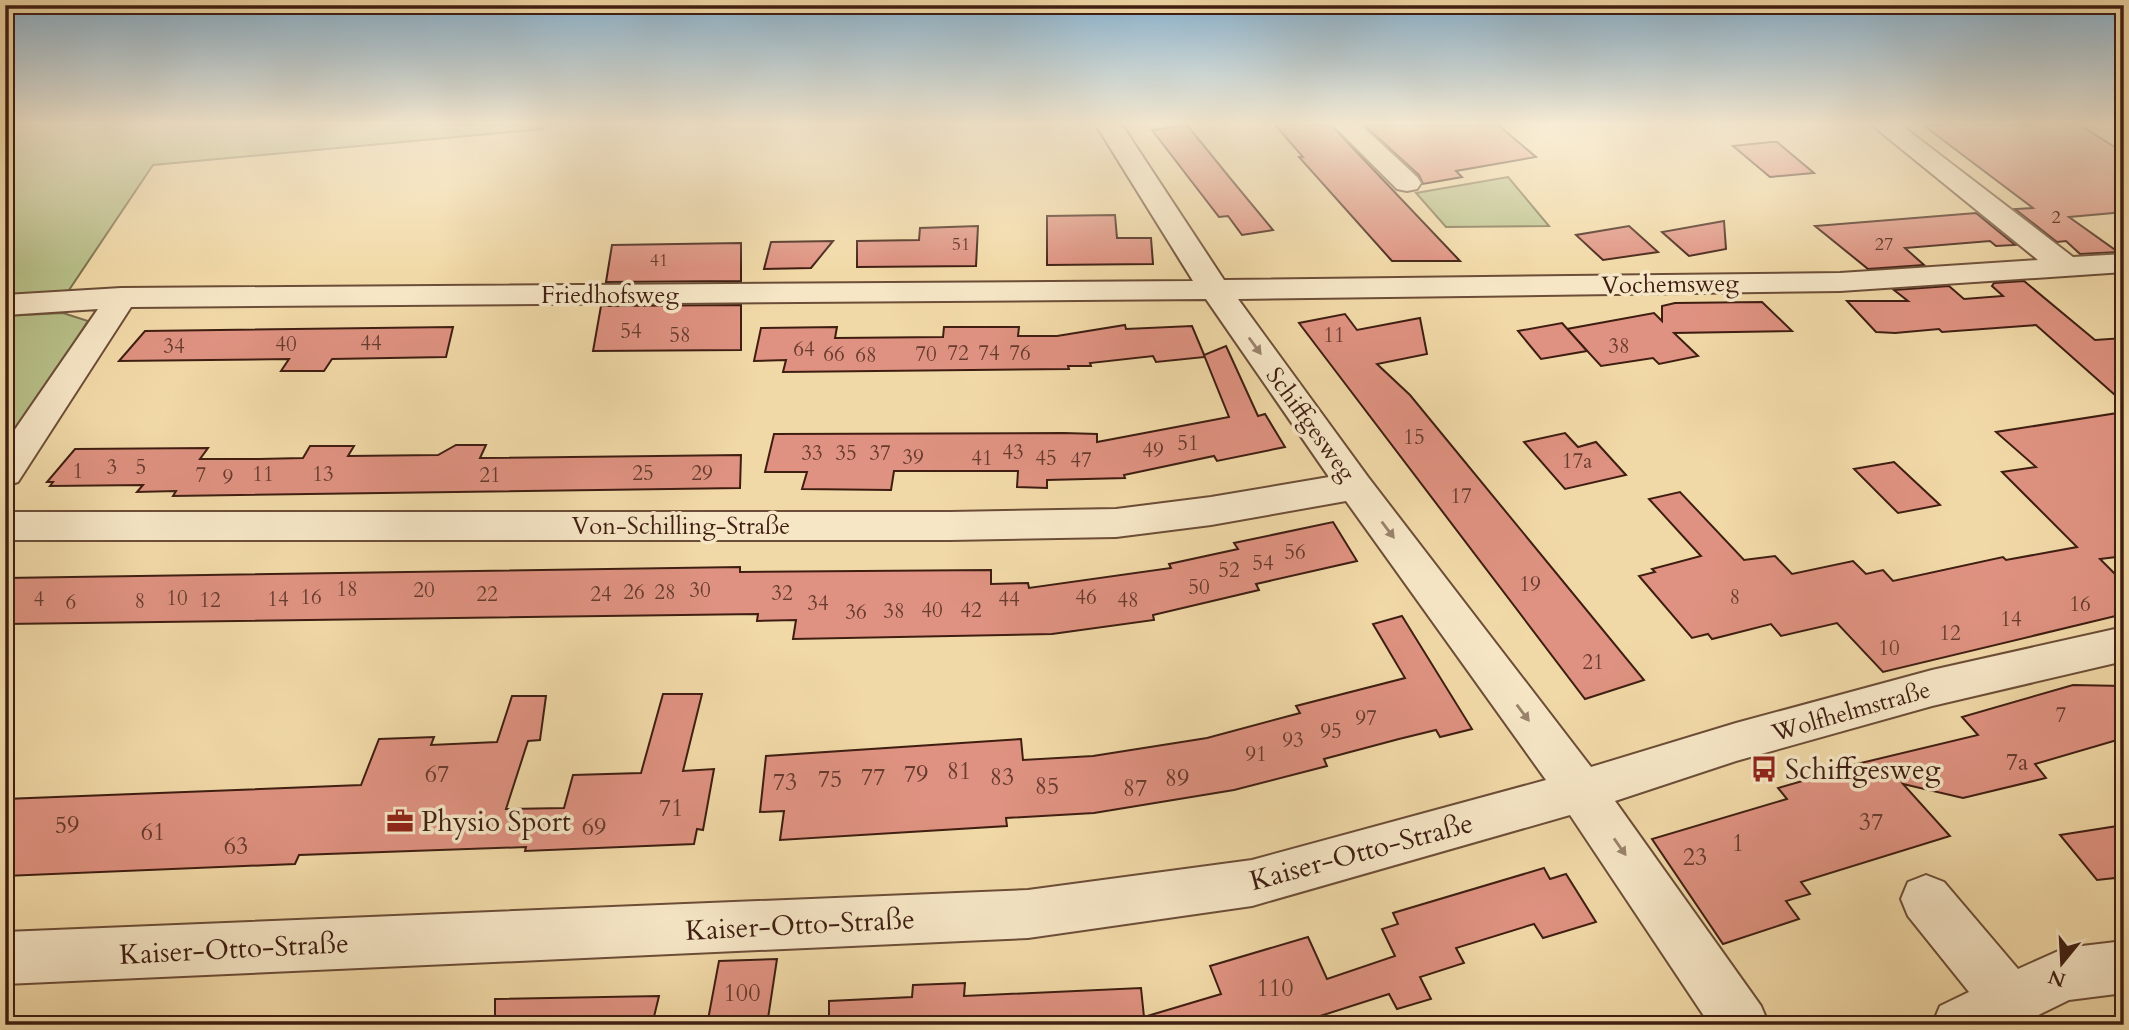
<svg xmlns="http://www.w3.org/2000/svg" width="2129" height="1030" font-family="Cardo,serif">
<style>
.green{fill:#b8c089;stroke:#7c6f4e;stroke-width:2}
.building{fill:#df9281;stroke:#3f1e12;stroke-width:2}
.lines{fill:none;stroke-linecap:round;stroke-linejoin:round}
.minor-casing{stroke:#6c4d37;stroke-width:4}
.minor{fill:#f6e6c6;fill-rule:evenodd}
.oneway{fill:#9a826c}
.labels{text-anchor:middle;stroke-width:7;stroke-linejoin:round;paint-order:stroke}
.far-number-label{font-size:18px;fill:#673b2e}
.number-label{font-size:21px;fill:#673b2e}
.street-label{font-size:24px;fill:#3f1e12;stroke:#f6e6c6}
.near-number-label{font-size:24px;fill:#673b2e}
.near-poi-label{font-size:28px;fill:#3f1e12;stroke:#f6e6c6;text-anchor:start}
.near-street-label{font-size:28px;fill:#3f1e12;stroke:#f6e6c6}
</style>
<rect width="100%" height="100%" fill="#f1d9a7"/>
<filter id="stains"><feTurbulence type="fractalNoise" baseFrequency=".00286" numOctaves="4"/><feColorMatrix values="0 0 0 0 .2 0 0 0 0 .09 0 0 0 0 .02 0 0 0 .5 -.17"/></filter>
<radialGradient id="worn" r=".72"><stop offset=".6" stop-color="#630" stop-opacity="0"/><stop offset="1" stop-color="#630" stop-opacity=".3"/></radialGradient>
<g class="green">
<path d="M5,125H544L543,129L153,165L67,293L5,296Z"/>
<path d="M1508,177L1549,226L1446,227L1416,193Z"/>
<path d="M63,313L88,321L5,451V316Z"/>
</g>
<g class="building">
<path d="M1187,125L1230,178L1273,230L1242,235L1228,216L1219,217L1152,130Z"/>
<path d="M1275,125H1331L1460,261H1392L1299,157H1303Z"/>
<path d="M1364,125H1498L1536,157L1456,171L1462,177L1423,184L1419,175Z"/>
<path d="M1923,125H2080L2124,153V212L2069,217L2118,252L2080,254L2066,241L2057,242L2015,209L2033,208Z"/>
<path d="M1771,142H1777L1814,173L1770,177L1733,146Z"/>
<path d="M1976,213L2015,245L1996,246L1990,241L1905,248L1924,265L1868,269L1815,226Z"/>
<path d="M1115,215L1117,238H1151L1153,264L1047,265V216Z"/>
<path d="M1724,221L1726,249L1689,256L1662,232Z"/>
<path d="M978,226L976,266L857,267V241L919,240L920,228Z"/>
<path d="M1629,226L1658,252L1603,260L1576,235Z"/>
<path d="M833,241L811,268L764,269L771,242Z"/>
<path d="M741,243V281L606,282L612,245Z"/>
<path d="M2024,281L2095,340L2124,338V403L2036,325L1942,332L1939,329L1895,333L1876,332L1847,301H1908L1894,290L1949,286L1964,299L2003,296L1992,286L1994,283Z"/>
<path d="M1762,302L1792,331L1674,333L1698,356L1659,364L1653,358L1601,366L1567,329L1654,313L1662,321V306L1675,303Z"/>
<path d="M741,305V350L593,351L601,306Z"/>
<path d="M1345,314L1357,330L1420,318L1427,354L1377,364L1410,395L1644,680L1585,699L1299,323Z"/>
<path d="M1562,323L1587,351L1541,359L1518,331Z"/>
<path d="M1125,325L1126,329L1192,326L1205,357L1156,362L1153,356L1090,363L1091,366H1068L1069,369L783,372L786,360L754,361L761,328L837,327L835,338L943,337L944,327H1019L1018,336H1057Z"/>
<path d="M453,327L446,357L332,359L324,371H281L289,359L119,361L145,331Z"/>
<path d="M1226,346L1258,416L1265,414L1285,447L1217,461L1214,456L1124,475L1125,478L1047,480V488L1017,487L1018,471H894L891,490L802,489L807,472H765L774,434L1064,433L1097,434V442L1229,417L1204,355Z"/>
<path d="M2124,412V556L2100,559L2124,583V614L1883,672L1837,623L1781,636L1771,624L1712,639L1708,634L1692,638L1639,576L1655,572L1652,569L1701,556L1649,499L1680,492L1744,560L1775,556L1792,574L1853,561L1866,574L1883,570L1893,581L2003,557L2006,560L2077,547L2002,472L2036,467L1996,432Z"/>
<path d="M1565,433L1578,447L1596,442L1626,475L1565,489L1524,442Z"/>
<path d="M456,445H486L480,458L741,455L740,488L173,496L176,491L137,492L143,485L50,486L53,482H47L75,449L208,448L200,459H259L303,458L310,446H354L348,456L438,455Z"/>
<path d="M1894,462L1940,505L1898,513L1854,469Z"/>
<path d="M1333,522L1357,561L1256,584L1259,590L1153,615L1154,620L1052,634L793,639L796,620L757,621L758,614L5,624V578L740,567V572L991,570V584L1028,583L1029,588L1171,568L1169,564L1238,549L1234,543Z"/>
<path d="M1402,616L1472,729L1440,737L1436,730L1399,739L1324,759L1327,766L1234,790L1094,813L1006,818L1007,826L780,840L784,811L760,812L766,756L1021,739L1023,760L1093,756L1207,738L1300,713L1296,706L1405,678L1373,624Z"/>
<path d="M2073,685L2124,686V738L2035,764L2046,778L1963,798L1903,784L1950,836L1801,882L1810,894L1786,901L1799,919L1723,944L1652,839L1787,799L1778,788L1844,769L1840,768L1978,735L1962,717Z"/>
<path d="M663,694H702L683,771L714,769L703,830L697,829L694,844L525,851L526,847L299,855L295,864L5,876V799L361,785L379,739L434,737L431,745L497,742L512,696H546L540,740L528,741L506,809L564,808L573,775L641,773Z"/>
<path d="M2124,825V877L2097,880L2060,835Z"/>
<path d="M1544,868L1550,879L1566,874L1596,922L1543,938L1534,924L1456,948L1464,963L1420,977L1431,999L1397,1009L1389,994L1292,1025H829V1001L912,997L913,985L965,983L964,996L1141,988L1144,1017L1221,994L1210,966L1308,937L1327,979L1395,956L1382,929L1398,924L1393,913Z"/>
<path d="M777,959L767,1025H707L719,961Z"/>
<path d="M659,996L652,1025H495V999Z"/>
</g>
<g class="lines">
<g class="minor-casing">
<g id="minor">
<path d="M1096,125H1122L1224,280L1840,273L2038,260L1872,125H1901L2073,257L2124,254V272L1840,291L1238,299L1368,477L1591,767L1736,723L1932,670L2124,627V661L1932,706L1736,761L1615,801L1761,1006L1769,1025H1710L1570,815L1252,906L1028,938L5,984V932L1028,890L1252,860L1546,780L1346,501L1211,525L1116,537L950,540H5V512H950L1116,509L1211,497L1329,477L1206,299L131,307L18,482L5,486V444L98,309L5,315V295L121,288L1193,281Z"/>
<path d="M1333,125H1361L1417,177L1421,183L1417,189L1407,191L1397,189Z"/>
<path d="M1926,875L1944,882L2018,969L2065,948L2124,941V993L2069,1000L2018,1025H1932L1940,1006L1969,992L1908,916L1901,899L1908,882Z"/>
</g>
</g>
<use href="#minor" class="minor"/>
</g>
<defs><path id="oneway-solid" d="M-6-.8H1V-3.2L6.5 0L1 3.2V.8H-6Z" transform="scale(1.75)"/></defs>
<g class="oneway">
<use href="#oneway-solid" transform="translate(1255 346) rotate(54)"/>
<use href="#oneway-solid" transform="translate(1388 530) rotate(53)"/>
<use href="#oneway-solid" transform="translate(1523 713) rotate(53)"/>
<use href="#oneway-solid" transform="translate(1620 847) rotate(55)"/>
</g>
<linearGradient id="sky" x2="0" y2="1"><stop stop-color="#8bb5d2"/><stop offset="0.46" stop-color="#f9eed7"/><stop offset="1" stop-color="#f9eed7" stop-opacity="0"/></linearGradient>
<rect width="2129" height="269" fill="url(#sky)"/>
<defs>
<g id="bus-bare" transform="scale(2.1)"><path d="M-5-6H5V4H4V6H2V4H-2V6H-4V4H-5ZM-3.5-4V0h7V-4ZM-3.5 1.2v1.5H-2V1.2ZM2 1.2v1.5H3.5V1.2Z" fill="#8f2418" stroke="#f6e6c6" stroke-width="2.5" paint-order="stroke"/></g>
<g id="office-bare" transform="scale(2.1)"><path d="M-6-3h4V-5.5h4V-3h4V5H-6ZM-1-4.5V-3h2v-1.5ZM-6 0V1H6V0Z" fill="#8f2418" stroke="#f6e6c6" stroke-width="2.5" paint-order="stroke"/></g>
</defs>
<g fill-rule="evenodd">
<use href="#bus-bare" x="1764" y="769"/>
<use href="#office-bare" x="400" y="821"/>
</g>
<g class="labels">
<g class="far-number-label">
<text x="2056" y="223">2</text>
<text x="961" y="250">51</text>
<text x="1884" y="250">27</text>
<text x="659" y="266">41</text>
</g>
<g class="number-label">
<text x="631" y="338">54</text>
<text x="680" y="342">58</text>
<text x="1334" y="342">11</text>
<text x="371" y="350">44</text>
<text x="286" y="351">40</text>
<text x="174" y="353">34</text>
<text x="1619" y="353">38</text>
<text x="804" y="356">64</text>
<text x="958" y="360">72</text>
<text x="989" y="360">74</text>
<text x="1020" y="360">76</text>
<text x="834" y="361">66</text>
<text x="926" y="361">70</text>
<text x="866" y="362">68</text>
<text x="1414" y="444">15</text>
<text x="1188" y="450">51</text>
<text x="1153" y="457">49</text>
<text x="1013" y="459">43</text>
<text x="812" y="460">33</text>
<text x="846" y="460">35</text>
<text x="880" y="460">37</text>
<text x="913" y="464">39</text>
<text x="982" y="465">41</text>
<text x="1046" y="465">45</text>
<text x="1081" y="467">47</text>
<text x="1577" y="468">17a</text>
<text x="112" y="474">3</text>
<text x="141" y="474">5</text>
<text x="78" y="478">1</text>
<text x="643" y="480">25</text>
<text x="702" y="480">29</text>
<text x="263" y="481">11</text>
<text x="323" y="481">13</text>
<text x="201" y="482">7</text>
<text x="490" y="482">21</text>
<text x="228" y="484">9</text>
<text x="1461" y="503">17</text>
<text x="1295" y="559">56</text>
<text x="1263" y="570">54</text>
<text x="1229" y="577">52</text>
<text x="1530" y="591">19</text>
<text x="1199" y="594">50</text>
<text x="347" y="596">18</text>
<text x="424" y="597">20</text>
<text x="700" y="597">30</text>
<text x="634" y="599">26</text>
<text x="665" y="599">28</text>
<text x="782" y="600">32</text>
<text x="487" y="601">22</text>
<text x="601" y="601">24</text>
<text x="311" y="604">16</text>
<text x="1086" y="604">46</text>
<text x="1735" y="604">8</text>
<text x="177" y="605">10</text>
<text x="39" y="606">4</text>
<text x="278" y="606">14</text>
<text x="1009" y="606">44</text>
<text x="210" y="607">12</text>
<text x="1128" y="607">48</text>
<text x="140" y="608">8</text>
<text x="71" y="609">6</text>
<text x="818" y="610">34</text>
<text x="2080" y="611">16</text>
<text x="932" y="617">40</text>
<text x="971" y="617">42</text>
<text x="894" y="618">38</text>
<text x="856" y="619">36</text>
<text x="2011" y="626">14</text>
<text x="1950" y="640">12</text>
<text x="1889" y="655">10</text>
<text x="1593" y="669">21</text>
<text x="2061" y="722">7</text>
<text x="1366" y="725">97</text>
<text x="1331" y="738">95</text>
<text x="1293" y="747">93</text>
<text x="1256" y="761">91</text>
</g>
<g class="street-label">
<text transform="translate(1670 284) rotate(-1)" y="8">Vochemsweg</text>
<text x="610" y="303">Friedhofsweg</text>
<text transform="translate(1311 424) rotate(54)" y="8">Schiffgesweg</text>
<text x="681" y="534">Von-Schilling-Straße</text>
<text transform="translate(1851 711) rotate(-16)" y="8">Wolfhelmstraße</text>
</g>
<g class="near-number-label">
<text x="2017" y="770">7a</text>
<text x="959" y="779">81</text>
<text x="437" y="782">67</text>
<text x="916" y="782">79</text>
<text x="873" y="785">77</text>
<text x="1002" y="785">83</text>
<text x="1177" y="786">89</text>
<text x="830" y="787">75</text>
<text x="785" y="790">73</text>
<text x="1047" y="794">85</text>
<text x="1135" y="796">87</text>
<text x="671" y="816">71</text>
<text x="1871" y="830">37</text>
<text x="67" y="833">59</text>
<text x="594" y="835">69</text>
<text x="153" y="840">61</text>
<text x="1738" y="851">1</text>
<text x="236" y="854">63</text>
<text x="1695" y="865">23</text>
<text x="1275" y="996">110</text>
<text x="742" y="1001">100</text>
</g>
<g class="near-poi-label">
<text x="1785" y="779">Schiffgesweg</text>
<text x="421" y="831">Physio Sport</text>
</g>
<g class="near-street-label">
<text transform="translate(1361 851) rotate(-15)" y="10">Kaiser-Otto-Straße</text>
<text transform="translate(800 924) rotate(-3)" y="10">Kaiser-Otto-Straße</text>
<text transform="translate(234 948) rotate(-3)" y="10">Kaiser-Otto-Straße</text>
</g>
</g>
<rect width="2129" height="1030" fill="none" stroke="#f1d9a7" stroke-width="28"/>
<rect x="7" y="7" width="2115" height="1016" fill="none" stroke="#3f1e12" stroke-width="3.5"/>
<rect x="14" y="14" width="2101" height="1002" fill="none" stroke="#3f1e12" stroke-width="2"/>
<g transform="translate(2062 963) rotate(198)" stroke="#f6e6c6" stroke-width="5" paint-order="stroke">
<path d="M0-5L12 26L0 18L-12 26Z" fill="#3f1e12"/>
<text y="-10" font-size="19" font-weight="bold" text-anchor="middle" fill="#3f1e12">N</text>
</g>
<rect width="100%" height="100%" filter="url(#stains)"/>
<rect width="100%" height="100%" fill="url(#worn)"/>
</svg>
